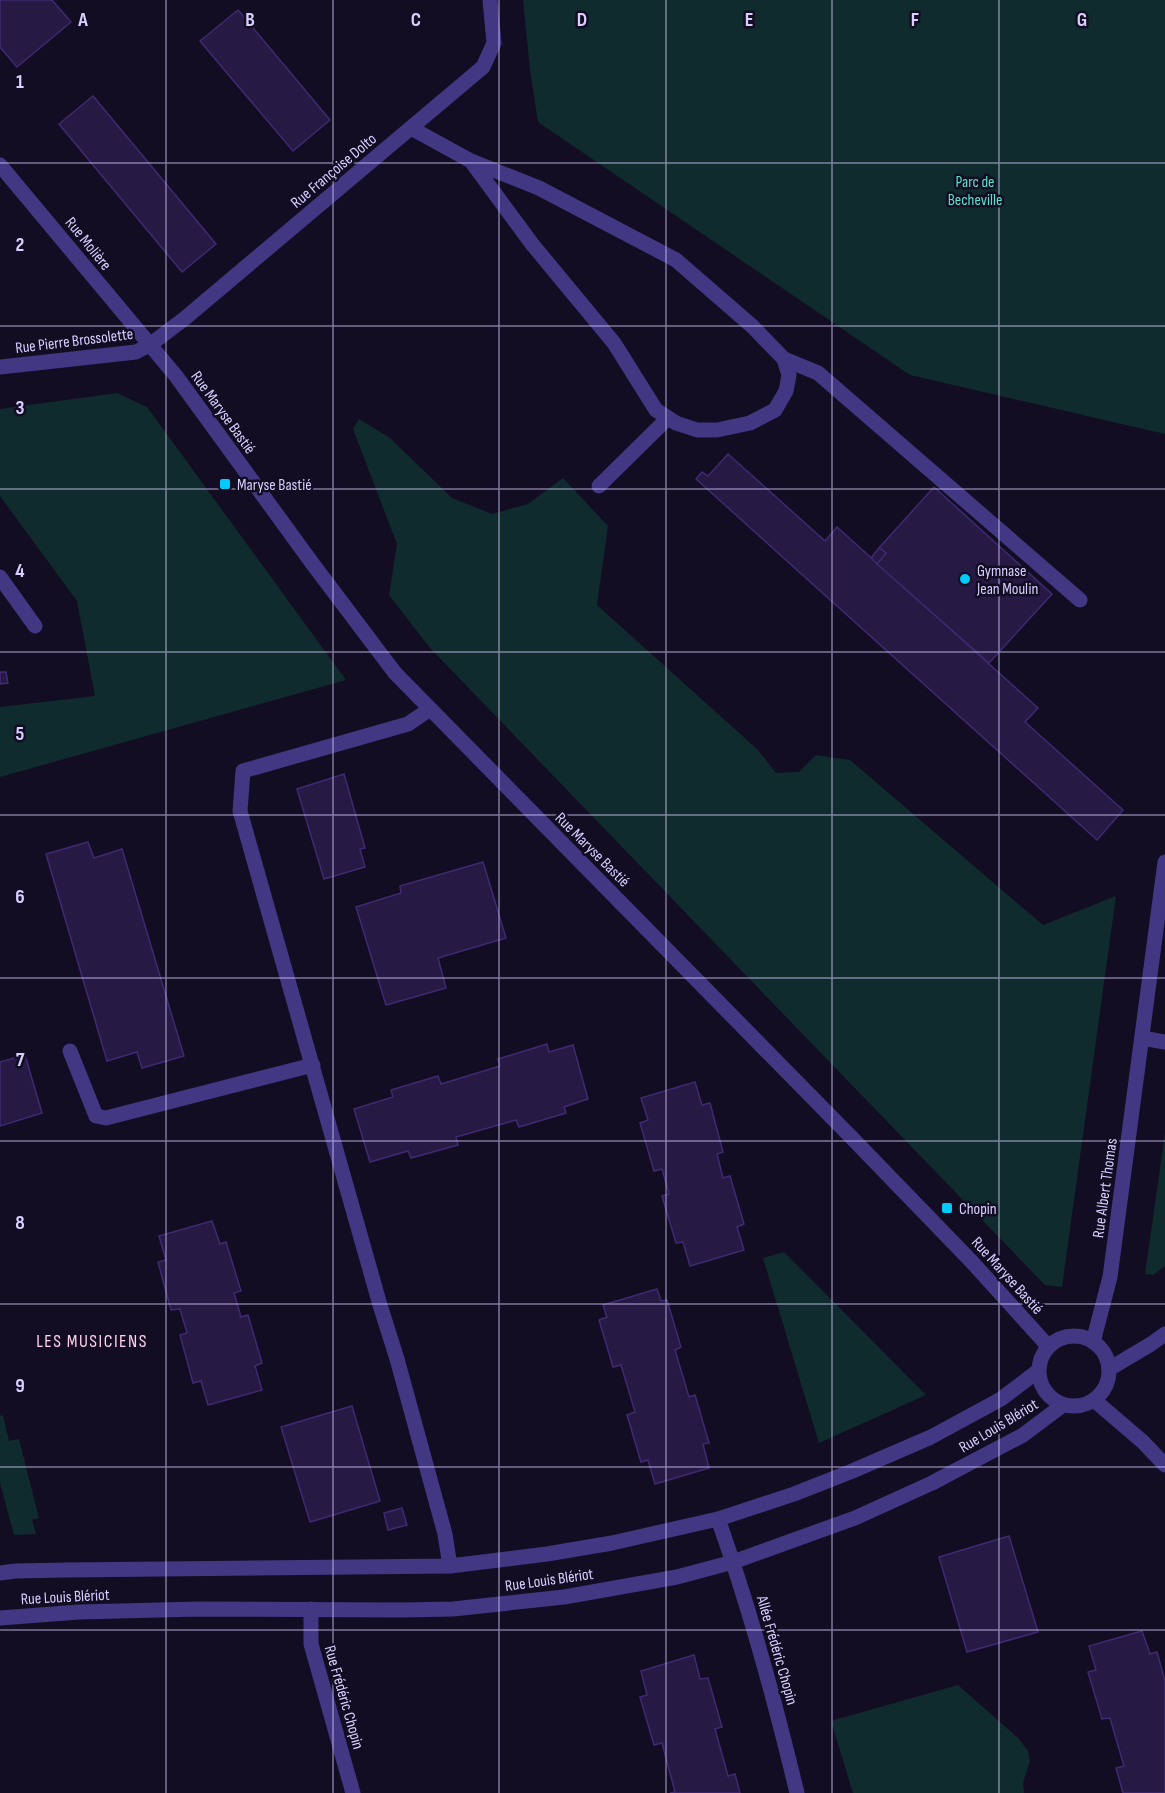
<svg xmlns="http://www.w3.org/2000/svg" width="1165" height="1793" font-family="'Sofia Sans Condensed',sans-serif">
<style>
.green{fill:#102b2d}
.building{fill:#261944;stroke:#3f2a71;stroke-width:1.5}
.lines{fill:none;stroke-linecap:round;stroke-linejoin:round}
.service{stroke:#413783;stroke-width:15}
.minor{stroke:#413783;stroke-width:15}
.grid{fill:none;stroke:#d9cfff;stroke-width:1.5;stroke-opacity:0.55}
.poi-dot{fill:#00cafa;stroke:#130d23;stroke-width:2}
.labels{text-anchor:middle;stroke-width:5;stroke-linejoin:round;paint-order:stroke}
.street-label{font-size:16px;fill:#d9cfff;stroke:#130d23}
.park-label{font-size:16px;fill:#59e2cc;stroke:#130d23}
.poi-label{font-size:16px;fill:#d9cfff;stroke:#130d23;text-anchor:start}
.neighbourhood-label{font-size:18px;letter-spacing:1.5px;fill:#ffd1ea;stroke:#130d23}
.grid-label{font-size:20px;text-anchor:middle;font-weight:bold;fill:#d9cfff;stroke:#130d23;stroke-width:5;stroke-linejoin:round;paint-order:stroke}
</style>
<rect width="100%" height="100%" fill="#130d23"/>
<g class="green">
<path d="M523,0H1165V434L910,375L538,122L530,70Z"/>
<path d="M117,393L147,407L346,680L0,777V707L95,696L77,601L0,496V409Z"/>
<path d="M359,419L390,438L452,498L492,514L528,504L563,478L608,526L597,605L758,750L776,773L799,772L816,755L850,760L1043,925L1116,896L1062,1287L1045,1285L430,648L389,595L397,544L353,429Z"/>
<path d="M1165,1133V1266L1153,1275L1145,1274Z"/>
<path d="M784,1252L926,1395L819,1443L763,1258Z"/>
<path d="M3,1415L9,1441L19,1439L39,1518L32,1520L36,1534L14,1535L0,1483V1416Z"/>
<path d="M958,1685L1019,1739L1028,1751L1030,1761L1023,1783L1024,1793H853L831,1721Z"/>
</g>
<g class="building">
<path d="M0,0H52L71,22L17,67L0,47Z"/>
<path d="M238,10L330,120L293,151L200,41Z"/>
<path d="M93,96L216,244L182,272L59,124Z"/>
<path d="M728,454L825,541L837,527L1038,708L1025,722L1123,810L1097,840L696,479L702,472L708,476Z"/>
<path d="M934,487L1052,594L989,663L877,564L886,553L879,548Z"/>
<path d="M879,548L886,553L877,564L871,558Z"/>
<path d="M0,672H6L8,683L0,684Z"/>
<path d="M344,774L365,848L360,849L365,867L324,879L297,789Z"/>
<path d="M88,842L94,858L122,849L184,1056L142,1068L137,1052L107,1061L46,854Z"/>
<path d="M483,862L506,938L438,958L446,988L386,1005L356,907L401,893L400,886Z"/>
<path d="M547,1044L549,1052L573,1045L588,1099L564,1107L566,1113L519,1127L516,1120L456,1137L458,1145L411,1158L408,1151L370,1162L354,1109L393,1097L391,1090L438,1076L441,1084L500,1066L498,1059Z"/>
<path d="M25,1055L42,1113L0,1126V1062Z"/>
<path d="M695,1082L702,1105L710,1103L723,1152L717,1154L723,1178L730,1176L744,1224L737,1227L744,1250L690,1266L683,1242L676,1243L662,1196L669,1194L662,1169L654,1171L640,1123L648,1120L641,1098Z"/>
<path d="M212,1221L220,1244L226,1242L241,1291L234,1293L241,1317L248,1315L262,1363L255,1366L262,1390L208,1405L201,1381L193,1383L180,1335L187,1333L180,1309L171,1310L158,1262L166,1260L159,1236Z"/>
<path d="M657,1289L661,1301L667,1300L681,1347L675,1350L689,1397L695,1395L709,1443L703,1444L709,1468L655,1484L648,1460L641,1462L627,1415L635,1412L621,1365L613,1367L599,1320L607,1317L603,1305Z"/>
<path d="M352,1406L380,1501L310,1522L281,1427Z"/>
<path d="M402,1508L407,1525L388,1530L384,1513Z"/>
<path d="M1009,1536L1038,1632L967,1652L939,1557Z"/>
<path d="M1142,1631L1150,1654L1157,1652L1165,1681V1793H1123L1116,1768L1124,1766L1110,1718L1102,1719L1088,1672L1096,1670L1089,1646Z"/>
<path d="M694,1655L700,1679L708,1678L722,1727L715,1729L728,1776L735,1774L740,1793H670L675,1792L662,1743L654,1745L640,1697L647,1695L641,1671Z"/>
</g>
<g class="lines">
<g class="service">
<path d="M411,128L471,161L539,188L676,260L752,326L784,359L789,375L786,391L775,410L750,423L717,430H697L676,423L656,410L614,343L532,244L471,161"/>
<path d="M784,359L818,373L1080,600"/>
<path d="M599,486L668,418"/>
<path d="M0,577L35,626"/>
<path d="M70,1051L96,1116L106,1118L313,1065"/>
</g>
<g class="minor">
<path d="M0,165L176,376L312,563L395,673L853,1139L972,1262L1048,1346"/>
<path d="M0,367L136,352L151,344L184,319L483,67L494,43L490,0"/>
<path d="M430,709L408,724L243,771L240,811L380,1305L397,1359L445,1534L450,1566"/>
<path d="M1142,1038L1165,1042"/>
<circle cx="1074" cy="1371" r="35"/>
<path d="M1093,1342L1110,1277L1165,862"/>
<path d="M1109,1369L1151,1344L1165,1334"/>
<path d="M1094,1400L1143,1442L1165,1465"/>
<path d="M718,1519C750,1609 775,1701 797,1793"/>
<path d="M0,1573L15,1571L66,1570L450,1566L547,1554L612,1543L718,1519L794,1494L850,1472L931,1437L1001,1399L1038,1371"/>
<path d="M311,1609V1644L353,1793"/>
<path d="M0,1618L79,1612L199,1609L401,1610L453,1609L564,1597L677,1577L733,1562L855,1518L932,1483L1023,1435L1063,1405"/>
</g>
</g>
<path class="grid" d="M166,0V1793M333,0V1793M499,0V1793M666,0V1793M832,0V1793M999,0V1793M0,163H1165M0,326H1165M0,489H1165M0,652H1165M0,815H1165M0,978H1165M0,1141H1165M0,1304H1165M0,1467H1165M0,1630H1165"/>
<g class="poi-dot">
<rect x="219" y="478" width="12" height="12" rx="3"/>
<circle cx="965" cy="579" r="6"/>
<rect x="941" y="1202" width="12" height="12" rx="3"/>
</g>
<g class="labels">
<g class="street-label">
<text transform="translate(333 170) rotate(-40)" y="6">Rue Françoise Dolto</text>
<text transform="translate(89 243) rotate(51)" y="6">Rue Molière</text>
<text transform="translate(74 340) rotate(-7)" y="6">Rue Pierre Brossolette</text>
<text transform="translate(224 412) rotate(54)" y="6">Rue Maryse Bastié</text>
<text transform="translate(593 849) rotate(45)" y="6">Rue Maryse Bastié</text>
<text transform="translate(1104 1188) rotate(-82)" y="6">Rue Albert Thomas</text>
<text transform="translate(1008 1275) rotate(48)" y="6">Rue Maryse Bastié</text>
<text transform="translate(998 1425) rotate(-31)" y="6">Rue Louis Blériot</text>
<text transform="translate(549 1579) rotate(-8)" y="6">Rue Louis Blériot</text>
<text transform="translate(65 1596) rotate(-3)" y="6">Rue Louis Blériot</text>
<text transform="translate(778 1650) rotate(74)" y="6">Allée Frédéric Chopin</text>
<text transform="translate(345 1697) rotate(74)" y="6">Rue Frédéric Chopin</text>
</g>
<g class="park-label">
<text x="975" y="187">Parc de<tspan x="975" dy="18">Becheville</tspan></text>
</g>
<g class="poi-label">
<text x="237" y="490">Maryse Bastié</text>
<text x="977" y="576">Gymnase<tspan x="977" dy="18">Jean Moulin</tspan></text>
<text x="959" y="1214">Chopin</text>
</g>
<g class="neighbourhood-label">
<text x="92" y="1347">LES MUSICIENS</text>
</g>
</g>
<g class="grid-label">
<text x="83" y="26">A</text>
<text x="250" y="26">B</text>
<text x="416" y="26">C</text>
<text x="582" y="26">D</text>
<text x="749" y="26">E</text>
<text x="915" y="26">F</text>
<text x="1082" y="26">G</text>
<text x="20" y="88">1</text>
<text x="20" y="251">2</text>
<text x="20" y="414">3</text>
<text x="20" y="577">4</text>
<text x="20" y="740">5</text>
<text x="20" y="903">6</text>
<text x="20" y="1066">7</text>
<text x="20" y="1229">8</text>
<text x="20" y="1392">9</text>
</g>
</svg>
